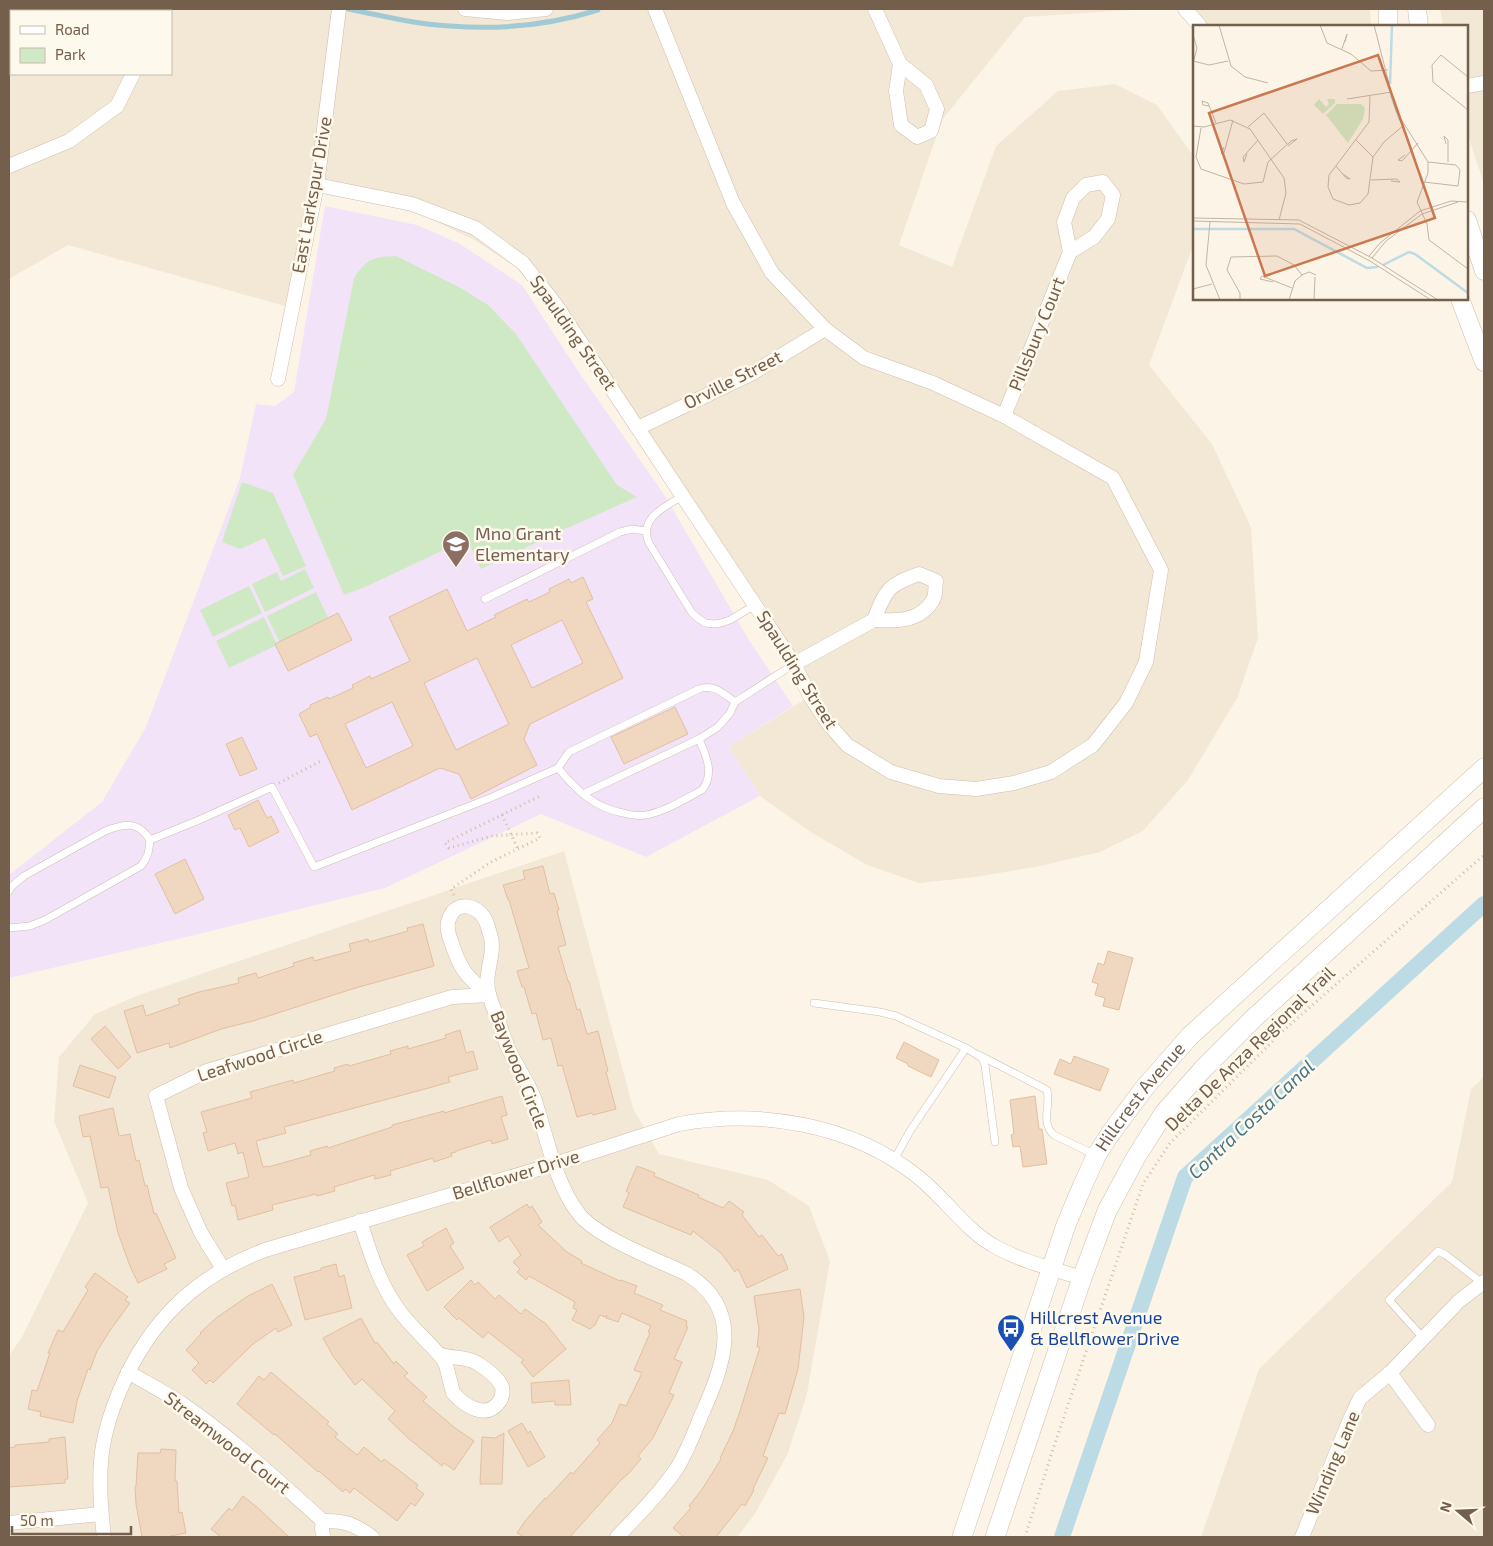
<svg xmlns="http://www.w3.org/2000/svg" width="1493" height="1546" font-family="'Exo 2',sans-serif">
<style>
.residential{fill:#f3e8d5;fill-rule:evenodd}
.education{fill:#f2e3f8}
.green{fill:#d0e9c5}
.lines{fill:none;stroke-linecap:round;stroke-linejoin:round}
.stream{stroke:#a2c9d6;stroke-width:5}
.canal{stroke:#bcdbe5;stroke-width:16}
.building{fill:#f0d7bf;stroke:#e2bfa0;fill-rule:evenodd}
.service-casing{stroke:#cdbead;stroke-width:8}
.minor-casing{stroke:#cdbead;stroke-width:15}
.tertiary-casing{stroke:#cdbead;stroke-width:19}
.secondary-casing{stroke:#d0bfaa;stroke-width:20}
.path{stroke:#d5bba2;stroke-width:3;stroke-dasharray:1 4;stroke-linecap:butt}
.service{stroke:#fff;stroke-width:7}
.minor{stroke:#fff;stroke-width:14}
.tertiary{stroke:#fff;stroke-width:18}
.secondary{stroke:#fff;stroke-width:19}
.labels{text-anchor:middle;stroke-width:5;stroke-linejoin:round;paint-order:stroke}
.street-label{font-size:18px;fill:#745e4c;stroke:#fef9ed}
.education-label{font-size:18px;fill:#785e54;stroke:#fef9ed;text-anchor:start}
.transit-label{font-size:18px;fill:#164399;stroke:#fef9ed;text-anchor:start}
.water-label{font-size:19px;font-style:italic;fill:#477687;stroke:#fef9ed}
.inset-river{fill:none;stroke:#bcdbe5;stroke-width:2.5}
.inset-road{fill:none;stroke:#c2b4a4;stroke-width:1}
.view{fill:#cb7850;fill-opacity:0.15;stroke:#cb7850;stroke-width:2.5}
.inset-edge{fill:none;stroke:#745e4c;stroke-width:2.5}
</style>
<rect width="100%" height="100%" fill="#fcf5e7"/>
<g class="residential">
<path d="M9,9H1145L1025,17L942,120L899,245L952,267L996,146L1058,91L1115,84L1157,105L1194,157V243L1149,365L1212,444L1251,527L1258,638L1237,698L1188,780L1143,831L1100,852L1040,866L976,877L919,883L867,865L809,831L760,796L729,747L810,696L538,282L476,241L423,215L317,185L292,308L68,245L9,279ZM11,11H171V74H11Z"/>
<path d="M1181,9H1370L1371,26H1194V31Z"/>
<path d="M1440,9H1484V184L1467,132V26H1443Z"/>
<path d="M564,851L633,1108L659,1154L768,1180L809,1206L830,1261L807,1394L788,1453L755,1514L737,1537H9V1356L22,1337L88,1203L54,1121L59,1057L95,1014L139,995Z"/>
<path d="M1484,1077V1537H1201L1259,1369L1452,1182L1471,1089Z"/>
</g>
<path class="education" d="M325,206L417,225L460,244L522,285L578,371L665,496L749,640L793,706L729,747L760,796L646,857L541,814L385,888L182,938L9,978V875L102,802L146,727L240,478L256,404L275,406L294,392Z"/>
<g class="green">
<path d="M396,256L459,287L488,305L516,334L617,485L637,497L565,529L481,569L467,539L365,587L344,595L293,475L326,419L354,278C368,258 372,257 396,256Z"/>
<path d="M242,482L273,493L306,566L283,576L265,538L240,549L222,542Z"/>
<path d="M305,569L314,588L265,612L252,584L277,572L281,581Z"/>
<path d="M249,586L262,613L213,637L200,610Z"/>
<path d="M316,592L329,620L280,643L267,616Z"/>
<path d="M264,617L277,645L229,668L216,641Z"/>
</g>
<g class="lines">
<path class="stream" d="M348,9C382,16 416,24 450,26C500,30 550,25 598,10"/>
<path class="canal" d="M1062,1537L1185,1177L1484,904"/>
</g>
<g class="building">
<path d="M583,577L593,599L586,602L623,678L530,724L524,739L537,765L471,799L459,774L440,768L352,810L317,734L310,737L299,714L311,707L310,705L328,697L329,699L353,688L352,685L370,676L371,679L410,661L389,617L447,589L467,631L496,617L494,615L527,599L529,602L550,592L549,589L569,579L571,583ZM562,620L583,663L532,688L511,645ZM477,658L509,724L456,750L424,683ZM392,702L413,746L366,768L345,724Z"/>
<path d="M338,613L352,640L288,671L275,644Z"/>
<path d="M675,707L688,734L624,764L611,737Z"/>
<path d="M242,737L257,769L240,776L226,744Z"/>
<path d="M258,800L267,818L271,816L279,832L249,847L240,828L235,830L228,815Z"/>
<path d="M185,859L204,899L175,914L155,874Z"/>
<path d="M543,866L550,894L554,893L559,910L557,911L566,945L558,947L568,981H569L577,1010L580,1009L587,1034L598,1031L608,1071L606,1072L616,1109L593,1115L592,1113L577,1117L562,1065L558,1066L551,1038L543,1040L536,1013L532,1014L524,987H522L517,971L529,968L509,900H508L503,885L525,879L523,871Z"/>
<path d="M423,924L434,966L352,989L253,1021L221,1029L170,1048L169,1043L137,1053L124,1011L143,1005L146,1016L180,1004L178,999L199,992L239,983L238,978L256,973L258,978L294,966L293,963L313,957L314,961L351,951L349,944L368,939L369,942L408,931L407,928Z"/>
<path d="M1108,951L1133,958L1119,1010L1103,1006L1105,998L1095,995L1098,984L1092,982L1098,963L1104,965Z"/>
<path d="M105,1026L131,1057L118,1069L91,1039Z"/>
<path d="M460,1030L466,1053L473,1051L478,1069L448,1077L450,1082L425,1089L284,1127L286,1133L256,1141L263,1167L268,1166V1167L311,1155L310,1151L327,1146L328,1148L392,1127V1125L444,1111V1113L502,1096L507,1115L501,1117L508,1139L492,1144L491,1140L456,1151V1152L451,1153L452,1156L434,1162L433,1158L390,1171L391,1175L375,1179L374,1175L334,1187L335,1191L317,1196L316,1194L272,1205L273,1210L238,1220L235,1205L232,1206L226,1183L249,1177L243,1152L238,1154L235,1143L208,1151L203,1133L207,1132L201,1112L252,1098L250,1092L293,1080L294,1083L335,1071L334,1068L348,1064L349,1066L391,1054L390,1051L408,1046V1049L446,1038L445,1035Z"/>
<path d="M904,1042L939,1060L931,1077L908,1066V1064L896,1058Z"/>
<path d="M1074,1056L1109,1069L1100,1091L1054,1074L1060,1059L1071,1064Z"/>
<path d="M80,1065L116,1077L109,1098L73,1086Z"/>
<path d="M1035,1096L1039,1129H1042L1047,1164L1023,1167L1020,1146L1013,1147L1011,1135L1014,1134L1010,1100Z"/>
<path d="M113,1108L119,1136L130,1134L136,1161L139,1160L145,1186L147,1185L154,1214L156,1213L176,1258L164,1264L167,1269L138,1283L130,1266L118,1233L108,1187L101,1188L90,1136L83,1137L79,1116Z"/>
<path d="M637,1166L655,1173L654,1176L699,1195L698,1197L723,1208L729,1201L744,1212L742,1215L759,1237L762,1235L778,1256L782,1254L788,1269L747,1288L738,1269L735,1272L721,1253L693,1231L691,1235L623,1207L629,1193L626,1191Z"/>
<path d="M527,1204L529,1208L532,1206L542,1222L538,1225L567,1252L582,1261L581,1263L620,1281L621,1280L637,1286L634,1293L663,1305L660,1310L687,1321L686,1326L688,1327L674,1359L682,1362L669,1393L674,1395L653,1438L638,1456L641,1459L629,1473L621,1480L570,1537H524L517,1533L525,1521L545,1498L546,1499L571,1472L573,1474L600,1443L597,1440L612,1423L620,1404L626,1406L642,1373L634,1370L650,1333L648,1332L651,1326L622,1313L618,1322L606,1318L607,1315L605,1317L600,1315L595,1325L590,1329L572,1320L577,1310L573,1308L575,1302L529,1276L526,1280L517,1272L520,1269L513,1262L521,1255L508,1236L499,1242L490,1227Z"/>
<path d="M446,1228L454,1243L450,1246L464,1268L427,1291L407,1255L424,1246L422,1242Z"/>
<path d="M336,1264L339,1277L344,1275L352,1308L305,1320L294,1277L321,1270V1268Z"/>
<path d="M95,1273L128,1297L125,1300L130,1303L111,1329L97,1351L90,1370L88,1369L77,1401L73,1423L40,1416L41,1412L28,1409L32,1390L37,1391L50,1353H48L58,1330L63,1332L88,1290L85,1287Z"/>
<path d="M471,1280L475,1285L478,1282L495,1299L499,1295L521,1314L525,1309L546,1324L566,1349L533,1377L521,1362L524,1360L488,1332L483,1338L459,1318L457,1320L444,1307Z"/>
<path d="M272,1284L292,1325L278,1332L276,1328L253,1344L213,1383L210,1380L206,1384L192,1370L199,1363L186,1350L201,1334L200,1333L216,1318L248,1296Z"/>
<path d="M800,1289L804,1317L798,1369L785,1414L779,1413L763,1456L768,1458L753,1489L754,1490L745,1506L742,1504L716,1537H684L673,1528L691,1508L689,1506L703,1488L721,1459L720,1458L733,1431L740,1411L760,1347H757L759,1330L754,1296Z"/>
<path d="M361,1318L375,1343L377,1342L394,1364L396,1361L408,1373L404,1376L427,1397L423,1401L455,1428L474,1441L454,1470L444,1463L442,1466L408,1438L388,1419L395,1411L362,1379L355,1385L333,1356L323,1338Z"/>
<path d="M271,1372L329,1422L327,1424L338,1434L335,1437L357,1455L364,1447L382,1462L384,1459L418,1485L416,1488L424,1494L415,1506L411,1503L397,1521L354,1488L350,1493L345,1489L343,1492L319,1471L318,1472L275,1434L274,1435L237,1404L259,1376L264,1380Z"/>
<path d="M569,1380L571,1405H555V1401L532,1403L531,1383Z"/>
<path d="M522,1423L528,1433L530,1431L545,1457L528,1467L508,1431Z"/>
<path d="M504,1433L502,1484H480L482,1437L495,1438Z"/>
<path d="M65,1437L68,1479H65V1483L9,1487V1448L15,1447V1445L49,1442V1439Z"/>
<path d="M161,1449L176,1450L175,1481H177L179,1513L182,1512L186,1533L166,1537H142L136,1504L135,1487L136,1486L138,1453H160Z"/>
<path d="M243,1496L258,1508L289,1537H221L211,1529L229,1508L232,1511Z"/>
</g>
<g class="lines">
<g class="service-casing">
<g id="service">
<path d="M683,496C666,506 638,518 649,543L692,613L699,619L705,623L714,624L721,623L730,620L755,605"/>
<path d="M485,599L620,532L632,529L646,531"/>
<path d="M699,739C706,755 715,774 702,790C685,799 666,811 646,815C639,816 630,815 623,813C595,808 576,790 558,768L569,752L699,689C714,684 723,693 735,702"/>
<path d="M583,794L699,739L718,727L730,713L735,702L794,664"/>
<path d="M150,840L199,820L272,787L314,867L490,798L558,768"/>
<path d="M9,891L12,886L24,876L105,831C124,824 138,820 150,840C149,851 148,858 141,866L45,920L30,926L9,928"/>
<path d="M814,1003L880,1012L896,1016L966,1048L910,1131L894,1160"/>
<path d="M966,1048L982,1058L985,1065L995,1142"/>
<path d="M979,1055L1047,1090C1051,1105 1040,1123 1054,1135L1095,1155"/>
<path d="M1424,1339L1389,1300L1438,1251L1446,1255L1482,1283"/>
</g>
</g>
<g class="minor-casing">
<g id="minor">
<path d="M465,9L507,13L546,9"/>
<path d="M875,9L900,64L926,85L937,109L931,131L917,137L901,125L896,91L900,64"/>
<path d="M1185,9L1200,26"/>
<path d="M152,11V9"/>
<path d="M1467,86L1484,83"/>
<path d="M9,166L69,141L117,106L133,74"/>
<path d="M1103,182L1113,195L1108,219L1094,237L1070,252L1064,222L1073,198L1086,185Z"/>
<path d="M317,185L412,204L475,228L523,263L556,305L794,664L810,696L827,722L847,745L891,772L939,786L976,789L1014,783L1051,772L1093,745L1126,703L1146,662L1161,570L1113,478L1004,416L933,383L864,358L825,329L772,273L733,203L655,9"/>
<path d="M278,379L317,185L339,9"/>
<path d="M1004,416L1070,252"/>
<path d="M638,428L751,374L825,329"/>
<path d="M919,574L936,581C935,587 936,596 933,600C920,622 897,621 874,620C886,589 888,585 919,574Z"/>
<path d="M794,664L874,620"/>
<path d="M489,995C466,977 460,969 451,941C448,933 446,926 449,919C456,898 481,905 487,924C489,931 492,938 492,946C492,962 484,977 489,994C491,1003 495,1011 498,1019C502,1031 505,1043 511,1054C518,1069 528,1082 534,1098C546,1133 555,1184 579,1214C598,1238 658,1260 687,1274C745,1310 724,1365 701,1416C694,1433 687,1452 677,1468C660,1493 638,1515 617,1537"/>
<path d="M360,1221C370,1253 380,1286 401,1313C414,1330 430,1343 443,1359L446,1365L453,1393C465,1406 486,1420 499,1402C502,1398 503,1392 502,1387C498,1377 485,1368 477,1363C465,1356 451,1359 439,1354"/>
<path d="M223,1269L201,1233L181,1188L156,1096L207,1071L442,1000L452,997L489,995"/>
<path d="M128,1372C145,1382 164,1392 181,1403C231,1437 277,1480 323,1521C344,1520 356,1525 372,1537"/>
<path d="M1390,1373L1428,1425"/>
<path d="M323,1521L322,1528L323,1537"/>
<path d="M9,1523L101,1514"/>
<path d="M104,1537C101,1512 99,1487 101,1461C103,1436 111,1411 121,1388C150,1320 196,1276 265,1250L555,1164L679,1124C760,1109 851,1124 917,1176C945,1198 966,1231 996,1247C1023,1262 1054,1269 1082,1278"/>
<path d="M1302,1537L1348,1424L1360,1398L1390,1373L1459,1301L1484,1282"/>
</g>
</g>
<g class="tertiary-casing">
<g id="tertiary">
<path d="M1388,9V26"/>
<path d="M1417,9L1419,26"/>
<path d="M1467,220L1484,271"/>
<path d="M1460,299L1484,362"/>
</g>
</g>
<g class="secondary-casing">
<g id="secondary">
<path id="s1" d="M962,1537L1066,1225L1082,1187L1096,1156L1110,1134L1146,1086L1190,1036L1484,768"/>
<path d="M995,1537L1082,1278L1107,1211L1136,1157L1164,1113L1203,1069L1254,1018L1484,808"/>
</g>
</g>
<g class="path">
<path d="M279,783L321,761"/>
<path d="M502,815L518,849"/>
<path d="M454,895L451,889L491,862L540,838L537,833L492,836L449,848L445,843L542,795"/>
<path d="M1025,1537L1053,1449L1143,1184L1170,1143L1285,1029L1484,855"/>
</g>
<use href="#service" class="service"/>
<use href="#minor" class="minor"/>
<use href="#tertiary" class="tertiary"/>
<use href="#secondary" class="secondary"/>
</g>
<defs>
<g id="school-pin" transform="scale(1.4375)"><path d="M0 17L-7.5 6A9.5 9.5 0 1 1 7.5 6Z" fill="#8d6e63" stroke="#fef9ed"/><path d="M0-5L7-2L0 1L-7-2ZM-4 1L0 2.5L4 1V4Q0 6-4 4Z" fill="#fff"/></g>
<g id="bus-pin" transform="scale(1.4375)"><path d="M0 17L-7.5 6A9.5 9.5 0 1 1 7.5 6Z" fill="#1a4fb4" stroke="#fef9ed"/><path d="M-5-6H5V4H4V6H2V4H-2V6H-4V4H-5ZM-3.5-4V0h7V-4ZM-3.5 1.2v1.5H-2V1.2ZM2 1.2v1.5H3.5V1.2Z" fill="#fff"/></g>
</defs>
<g fill-rule="evenodd">
<use href="#school-pin" x="456" y="544"/>
<use href="#bus-pin" x="1011" y="1328"/>
</g>
<g class="labels">
<g class="street-label">
<text transform="translate(312 195) rotate(-80)" y="6">East Larkspur Drive</text>
<text transform="translate(573 333) rotate(55)" y="6">Spaulding Street</text>
<text transform="translate(1037 334) rotate(-68)" y="6">Pillsbury Court</text>
<text transform="translate(733 380) rotate(-27)" y="6">Orville Street</text>
<text transform="translate(797 670) rotate(58)" y="6">Spaulding Street</text>
<text transform="translate(1250 1049) rotate(-44)" y="6">Delta De Anza Regional Trail</text>
<text transform="translate(260 1056) rotate(-18)" y="6">Leafwood Circle</text>
<text transform="translate(519 1070) rotate(68)" y="6">Baywood Circle</text>
<text dy="6" stroke="none"><textPath href="#s1" startOffset="478">Hillcrest Avenue</textPath></text>
<text transform="translate(516 1175) rotate(-17)" y="6">Bellflower Drive</text>
<text transform="translate(227 1443) rotate(38)" y="6">Streamwood Court</text>
<text transform="translate(1333 1463) rotate(-67)" y="6">Winding Lane</text>
</g>
<g class="education-label">
<text x="475" y="540">Mno Grant<tspan x="475" dy="21">Elementary</tspan></text>
</g>
<g class="transit-label">
<text x="1030" y="1324">Hillcrest Avenue<tspan x="1030" dy="21">&amp; Bellflower Drive</tspan></text>
</g>
<g class="water-label">
<text transform="translate(1251 1119) rotate(-43)" y="7">Contra Costa Canal</text>
</g>
</g>
<g transform="translate(1193 25)">
<rect width="275" height="275" fill="#fcf5e7"/>
<path d="M126,74L133,82L136,79L134,74H142V78L130,89L121,80ZM144,79H168L172,83L170,94L155,118L133,90Z" fill="#d0e9c5"/>
<path class="inset-river" d="M197,59L199,0M198,70L207,95M0,204H101L174,243L185,242M190,240L216,227L222,229L275,268"/>
<path class="inset-road" d="M26,0L38,41L52,52L75,58M127,0L134,18L158,29L178,46L195,45M181,0L203,86L235,137V148L224,177L234,199L236,215L275,244M0,10L4,23L0,38M149,24L154,9L152,17M0,36L16,40L35,36M275,52L248,30L239,40L240,57L275,85M177,71L176,97L136,150L135,162L140,174L156,180L167,178L175,169L180,132L191,117L211,100M154,74L199,67M16,81L10,80L9,76L15,78L23,98M0,101L11,102L37,95L57,104L91,153L93,168L86,195M55,102L71,88L94,119M8,103L3,132L8,144L51,159L70,157L75,137L98,116L104,114L95,121M163,115L180,132M253,119L251,111L255,115V137M31,122L28,129L31,128L40,95M54,129L51,137L50,132L65,115M212,130L205,135L209,136L225,118M143,141L153,153L157,154L150,149M178,155L204,154L207,157L198,156M231,157L265,161L267,145L263,140L235,137M0,193L106,195L179,233L245,275M0,196L107,199L177,236L238,275M17,197L13,240L27,275M176,231L187,218L227,186L258,176L275,177M179,233L193,216L229,189L265,177M80,257L67,254L69,251L99,263M0,264L19,259M47,275V268L34,245L38,232L84,231L101,240L109,250M96,275L102,256L109,250L116,247L123,250M121,275L122,252"/>
<path class="view" d="M185,30L242,193L72,251L16,88Z"/>
<rect width="275" height="275" class="inset-edge"/>
</g>
<rect width="1493" height="1546" fill="none" stroke="#745e4c" stroke-width="20"/>
<rect x="10" y="10" width="162" height="65" fill="#fef9ed" stroke="#c7bbad"/>
<rect x="20" y="26" width="25" height="8" fill="#ffffff" stroke="#c7bbad"/>
<text x="55" y="35" font-size="15" fill="#745e4c">Road</text>
<rect x="20" y="48" width="25" height="15" fill="#d0e9c5" stroke="#c7bbad"/>
<text x="55" y="60" font-size="15" fill="#745e4c">Park</text>
<g transform="translate(1458 1511) rotate(289)" stroke="#fef9ed" stroke-width="4" paint-order="stroke">
<path d="M0-4L9 19L0 12L-9 19Z" fill="#745e4c"/>
<text y="-8" font-size="14" font-weight="bold" text-anchor="middle" fill="#745e4c">N</text>
</g>
<path d="M12 1526v8h119v-8" fill="none" stroke="#745e4c" stroke-width="2.5"/>
<text x="20" y="1526" font-size="15" fill="#745e4c" stroke="#fef9ed" stroke-width="4" paint-order="stroke">50 m</text>
</svg>
